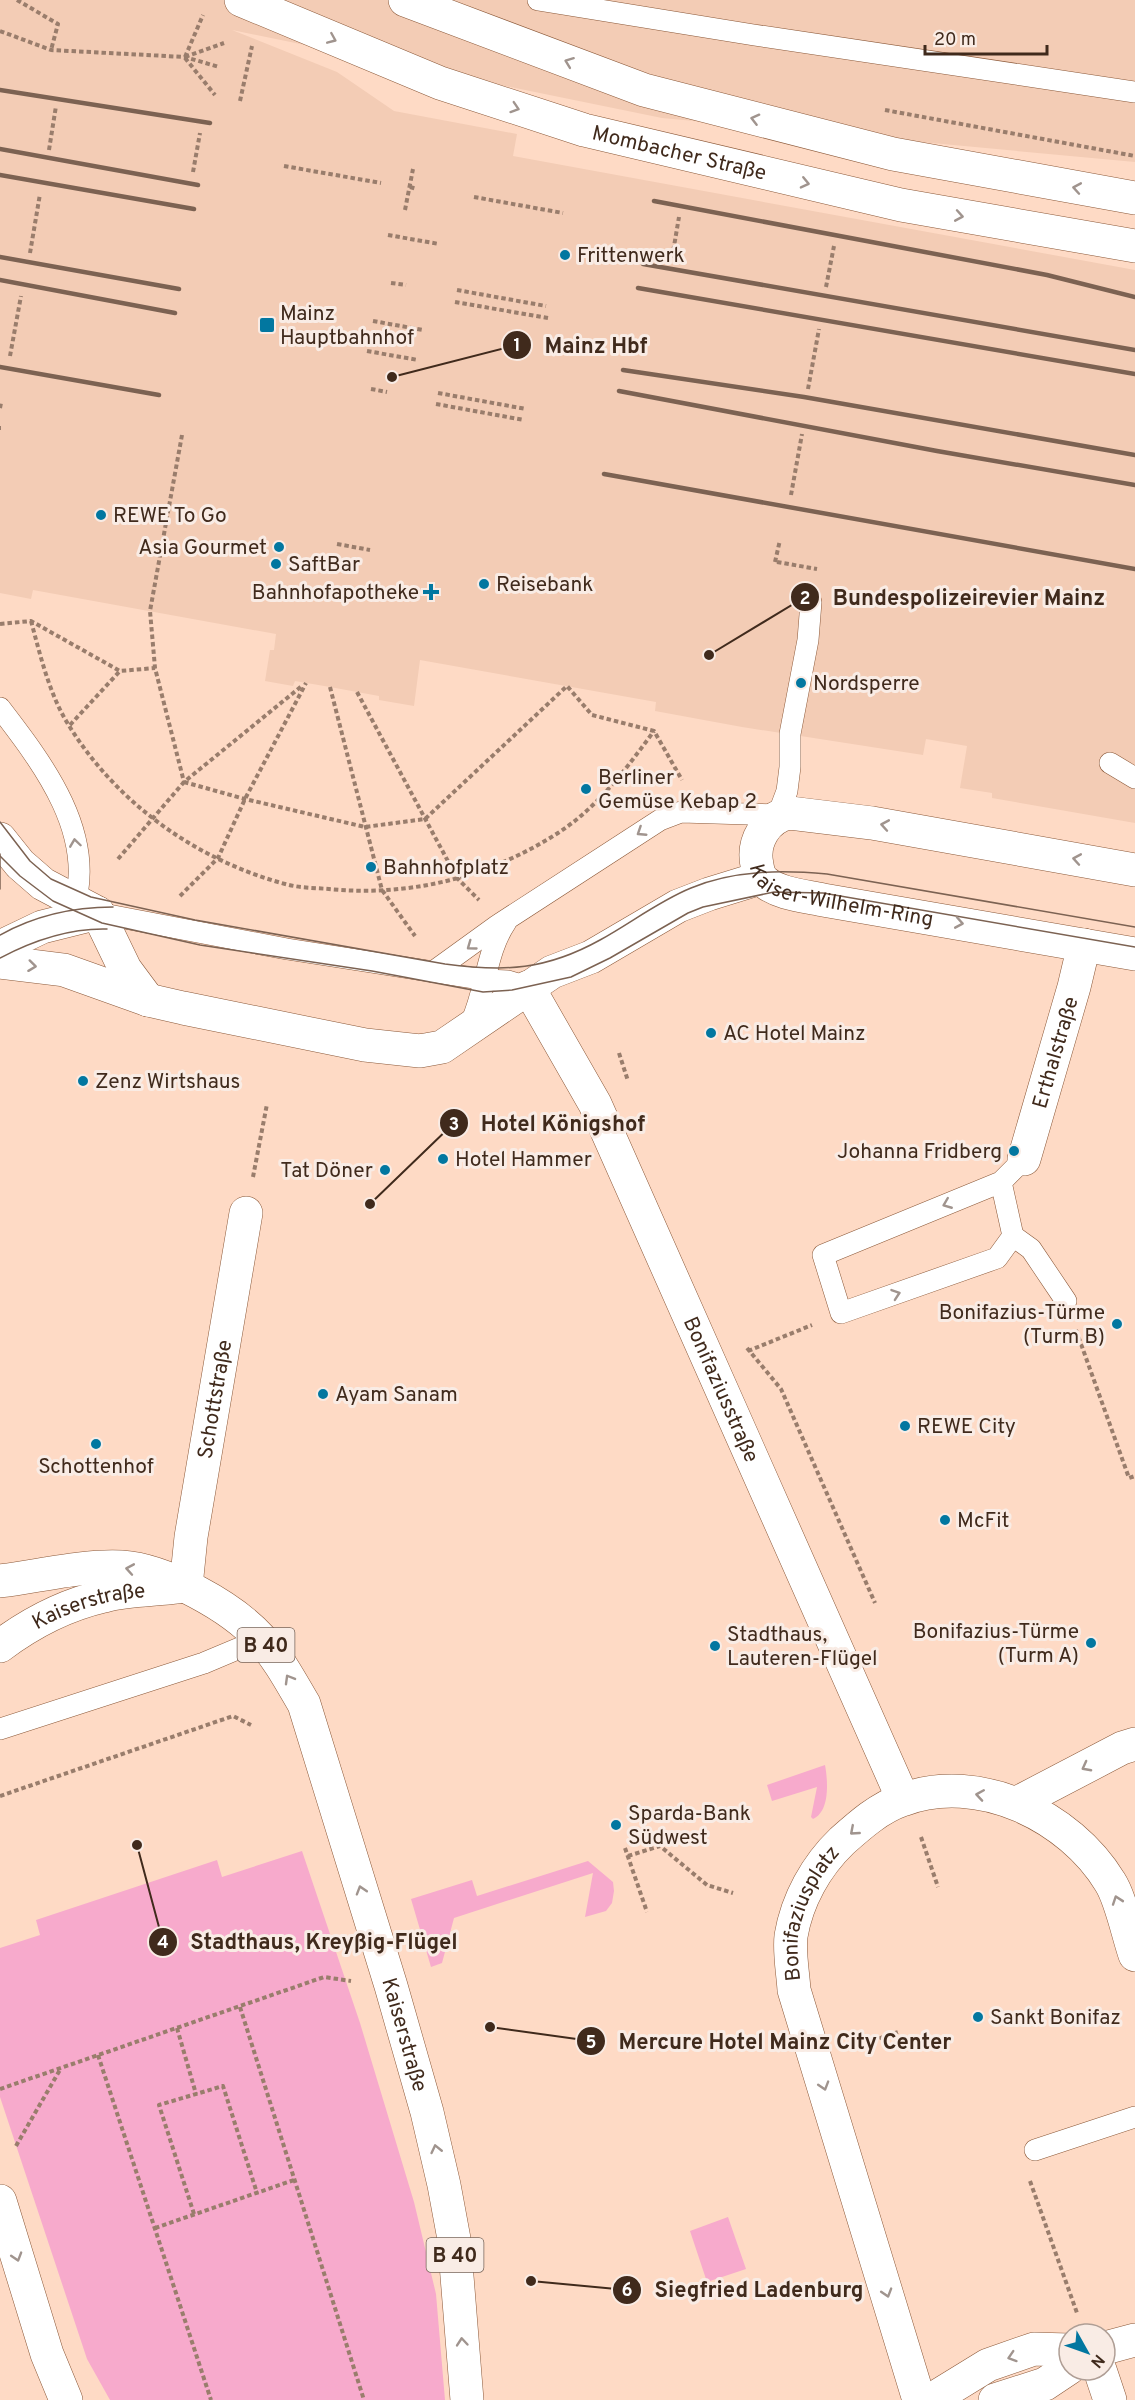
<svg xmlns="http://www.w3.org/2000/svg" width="1135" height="2400" font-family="Overpass,sans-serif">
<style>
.built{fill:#f3ccb5}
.green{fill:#f7aacc}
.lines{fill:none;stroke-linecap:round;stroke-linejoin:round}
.lane-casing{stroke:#8b5838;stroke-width:22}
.street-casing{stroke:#8b5838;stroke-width:34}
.secondary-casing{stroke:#8b5838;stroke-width:34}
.primary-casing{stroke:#8b5838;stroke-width:34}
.path{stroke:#997d6c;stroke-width:4;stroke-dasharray:4.5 3;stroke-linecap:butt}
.lane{stroke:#fff;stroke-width:21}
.street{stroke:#fff;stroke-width:33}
.secondary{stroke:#fff;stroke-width:33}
.primary{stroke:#fff;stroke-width:33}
.tram{stroke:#7c6252;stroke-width:1.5}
.rail{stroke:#7c6252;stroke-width:4.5}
.oneway{stroke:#a0948e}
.poi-dot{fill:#0277a0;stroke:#f9ece5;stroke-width:2}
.labels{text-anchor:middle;stroke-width:6;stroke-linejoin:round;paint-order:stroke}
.shield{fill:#f9ece5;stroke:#786458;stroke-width:1.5}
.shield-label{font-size:20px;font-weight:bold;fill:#402a1c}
.street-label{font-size:21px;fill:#402a1c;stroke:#f9ece5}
.poi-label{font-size:21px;fill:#402a1c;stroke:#f9ece5;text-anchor:start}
.leader{fill:none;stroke:#402a1c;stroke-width:2}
.callout-dot{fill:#402a1c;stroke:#f9ece5;stroke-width:2}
.mark-label{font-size:18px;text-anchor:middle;font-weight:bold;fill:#fff}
.callout-label{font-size:22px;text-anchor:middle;font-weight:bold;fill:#402a1c;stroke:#f9ece5;stroke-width:6;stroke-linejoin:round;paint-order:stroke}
</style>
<rect width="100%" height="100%" fill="#fedac5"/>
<path class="built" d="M0,0H1135V162L662,118L232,30L337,72L394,111L517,134L513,156L1135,270V823L992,798V793L960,788L967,746L926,739L923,755L742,727L655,711L656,702L420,660L414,706L379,700V696L330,687L295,681L293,686L265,681L270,650H274L276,634L33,590L31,599L0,593Z"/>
<g class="green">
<path d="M825,1765C828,1781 830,1812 813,1819L811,1817L817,1787L772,1801L767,1785Z"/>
<path d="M302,1851L360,2023L414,2202L436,2294L445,2400H110L87,2359L0,2097V1948L40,1935L36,1920L217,1860L222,1877Z"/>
<path d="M588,1861L613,1882L614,1891L612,1903L606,1911L585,1917L593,1873L454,1918L442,1963L431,1967L411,1899L472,1880L477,1896Z"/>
<path d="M728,2217L746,2269L707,2282L690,2231Z"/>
</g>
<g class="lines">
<g class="lane-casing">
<g id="lane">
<path d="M538,0L754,35L1135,92"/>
<path d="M0,708C43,764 98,835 73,910"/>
<path d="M1110,763L1135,778"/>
<path d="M98,913L287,949L486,980L508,981L528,987"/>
<path d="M433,972L498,925L660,820L681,812L778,815L787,791L790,767V734L808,640L811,602"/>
<path d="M469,1027C486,994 485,953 506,922"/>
<path d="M1001,1182L1013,1236L997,1258L841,1313L823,1255L1001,1182L1024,1159"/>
<path d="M1013,1236L1031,1249L1066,1301"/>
<path d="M0,1729L204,1663L261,1639"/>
<path d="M1035,2150L1135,2117"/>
</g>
</g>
<g class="street-casing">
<g id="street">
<path d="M0,839L20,864L43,884L98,913L125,969L148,1000"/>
<path id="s1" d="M1135,870L872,823L790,813C766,817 752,842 757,865C758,872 760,878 765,882C779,894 805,896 823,900L1135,954"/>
<path d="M0,947L42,927L98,913"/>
<path d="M0,962L64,970L148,1000L183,1008L365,1045L420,1051L442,1047L552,972L591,957L678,906L709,894L761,878"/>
<path id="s2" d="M528,987L595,1104L903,1799"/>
<path id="s3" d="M1024,1159L1074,987L1084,945"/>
<path id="s4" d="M186,1586L191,1537L246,1213"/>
<path d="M1017,1803L1122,1748L1135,1744"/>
<path d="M1100,2370L1110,2400"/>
<path id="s5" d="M919,2400L794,1990C793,1973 789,1953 791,1936C797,1900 816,1866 842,1841C860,1825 879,1808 902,1800C978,1771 1070,1816 1110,1882C1121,1899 1128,1935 1135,1955"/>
</g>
</g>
<g class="secondary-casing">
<g id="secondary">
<path id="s6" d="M241,0L440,83L584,130L901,205L1135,246"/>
<path d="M405,0L644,90L893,154L1135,198"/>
<path d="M1105,2348L1135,2340"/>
<path d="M931,2400L988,2365L1034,2349L1069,2350"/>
<path d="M995,2400L1045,2384L1069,2368"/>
</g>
</g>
<g class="primary-casing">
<g id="primary">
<path id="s7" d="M0,1581C40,1576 82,1565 122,1567C166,1570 232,1607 261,1639C279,1659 291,1682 304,1704L391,1986L427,2112L444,2185L454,2239L467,2400"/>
<path id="s8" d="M0,1646C32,1622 65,1605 104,1596C126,1590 155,1590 178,1587"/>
<path d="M0,2201L47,2354L66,2400"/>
</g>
</g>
<g class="path">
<path d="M17,0L58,24L51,50"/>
<path d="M0,31L51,50L185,57L219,67"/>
<path d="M185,57L203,15"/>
<path d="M185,57L224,43"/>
<path d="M185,58L215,95"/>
<path d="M240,101L252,46"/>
<path d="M885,110L1135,156"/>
<path d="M49,150L56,106"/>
<path d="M284,166L381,183"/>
<path d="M193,172L200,133"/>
<path d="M410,187L417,189"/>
<path d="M474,197L563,213"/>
<path d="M405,210L413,169"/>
<path d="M388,235L439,244"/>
<path d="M30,253L40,194"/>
<path d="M672,258L679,217"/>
<path d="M391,283L406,285"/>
<path d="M826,287L834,246"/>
<path d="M457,290L546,306"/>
<path d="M455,302L548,318"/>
<path d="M373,321L423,330"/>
<path d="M367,351L418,360"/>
<path d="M10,356L21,296"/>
<path d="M371,389L387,392"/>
<path d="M808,389L819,329"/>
<path d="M438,393L526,409"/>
<path d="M436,404L524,420"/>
<path d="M0,408L1,403"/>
<path d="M0,428H1"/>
<path d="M182,435L150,611L155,668L184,782"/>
<path d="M791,495L802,434"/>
<path d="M337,544L370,550"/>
<path d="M775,562L780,540"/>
<path d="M777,562L817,569"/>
<path d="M31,621C40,654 48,689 65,719C113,801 196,861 289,885C302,888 316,888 329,889C411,897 489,877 558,833C598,807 626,769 654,731"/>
<path d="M0,624L31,621L120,671L155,668"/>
<path d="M330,687L382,890L415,936"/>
<path d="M357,692L457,878L479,900"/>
<path d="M70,725L120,671"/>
<path d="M184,782L245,799L365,827L425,819L567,686L592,715L654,731L682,780"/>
<path d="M118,859L184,782L303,685"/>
<path d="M180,896L218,858L245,799L306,683"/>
<path d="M619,1053L628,1081"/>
<path d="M253,1177L267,1104"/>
<path d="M1076,1330L1129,1478L1135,1476"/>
<path d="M747,1348L781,1389L875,1603"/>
<path d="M748,1351L812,1325"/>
<path d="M0,1796L233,1716L251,1725"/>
<path d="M921,1837L938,1887"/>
<path d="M625,1848L647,1912"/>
<path d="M628,1856L660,1846L707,1885L733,1893"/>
<path d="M240,2007L364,2400"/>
<path d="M177,2028L196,2094"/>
<path d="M851,2048L898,2032"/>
<path d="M98,2055L211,2400"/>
<path d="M0,2089L324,1977L351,1981"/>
<path d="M16,2146L61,2068"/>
<path d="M1030,2181L1077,2313"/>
<path d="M194,2214L159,2105L223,2086L257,2193"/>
<path d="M155,2228L294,2180"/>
</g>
<use href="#lane" class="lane"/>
<use href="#street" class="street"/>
<use href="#secondary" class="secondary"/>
<use href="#primary" class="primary"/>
<g class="tram">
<path d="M0,822L30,861L51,879L91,897L195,920L445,964C505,972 546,970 600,940C631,923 659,901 691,888C734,870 782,870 827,874L1135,927"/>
<path d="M0,854V889"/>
<path d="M0,856L20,876L53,901L102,923L200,945L372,971L483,992L512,990L571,977L610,958L688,913L703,907L774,892L823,893L1135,947"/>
<path d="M0,935C36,915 72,907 113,907"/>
<path d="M0,958C34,940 69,928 107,929"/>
</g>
<g class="rail">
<path d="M0,90L210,123"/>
<path d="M0,149L198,185"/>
<path d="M0,175L194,209"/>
<path d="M654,201L1047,275L1135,297"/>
<path d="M0,257L179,289"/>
<path d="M643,264L1135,350"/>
<path d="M0,280L175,313"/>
<path d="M638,288L1135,374"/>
<path d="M0,367L159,395"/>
<path d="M623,370L804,397L1135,455"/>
<path d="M619,391L937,451L1135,485"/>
<path d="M604,474L1135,569"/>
</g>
</g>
<defs><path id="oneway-chevron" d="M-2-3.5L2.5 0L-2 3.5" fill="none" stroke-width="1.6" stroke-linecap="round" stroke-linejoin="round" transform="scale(1.5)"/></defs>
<g class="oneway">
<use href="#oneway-chevron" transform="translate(332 39) rotate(23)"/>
<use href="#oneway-chevron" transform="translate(569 62) rotate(-159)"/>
<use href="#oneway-chevron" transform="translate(515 108) rotate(18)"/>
<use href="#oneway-chevron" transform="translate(755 119) rotate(-166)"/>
<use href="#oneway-chevron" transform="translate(805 183) rotate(13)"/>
<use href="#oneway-chevron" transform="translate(1077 188) rotate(-170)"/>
<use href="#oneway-chevron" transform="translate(959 216) rotate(10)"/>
<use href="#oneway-chevron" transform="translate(885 825) rotate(-170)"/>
<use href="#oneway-chevron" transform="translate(641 832) rotate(147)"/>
<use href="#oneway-chevron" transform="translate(75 843) rotate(-98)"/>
<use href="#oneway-chevron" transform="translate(1077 859) rotate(-170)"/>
<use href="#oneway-chevron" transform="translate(959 923) rotate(10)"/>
<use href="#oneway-chevron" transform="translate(471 946) rotate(144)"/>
<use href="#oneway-chevron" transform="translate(32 966) rotate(7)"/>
<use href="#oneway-chevron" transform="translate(947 1204) rotate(158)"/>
<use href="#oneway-chevron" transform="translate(896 1294) rotate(-19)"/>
<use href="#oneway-chevron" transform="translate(130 1569) rotate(-170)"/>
<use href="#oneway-chevron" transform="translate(289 1679) rotate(-120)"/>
<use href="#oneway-chevron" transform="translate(1086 1767) rotate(152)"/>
<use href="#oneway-chevron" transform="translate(980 1795) rotate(-171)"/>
<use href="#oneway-chevron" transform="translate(854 1831) rotate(139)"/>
<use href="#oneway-chevron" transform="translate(361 1890) rotate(-107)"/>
<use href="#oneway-chevron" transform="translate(1117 1900) rotate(-109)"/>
<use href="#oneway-chevron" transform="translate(824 2086) rotate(73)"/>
<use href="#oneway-chevron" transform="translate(436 2149) rotate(-103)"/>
<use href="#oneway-chevron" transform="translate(17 2257) rotate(73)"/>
<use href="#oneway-chevron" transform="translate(887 2293) rotate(73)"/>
<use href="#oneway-chevron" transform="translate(462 2342) rotate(-95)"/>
<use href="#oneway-chevron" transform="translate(1012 2357) rotate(162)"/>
</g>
<g class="poi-dot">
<circle cx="565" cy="255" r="6"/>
<rect x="259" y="317" width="16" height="16" rx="3"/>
<circle cx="101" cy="515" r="6"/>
<circle cx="279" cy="547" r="6"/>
<circle cx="276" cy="564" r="6"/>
<circle cx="484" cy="584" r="6"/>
<path d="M428 583h6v6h6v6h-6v6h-6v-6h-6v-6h6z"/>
<circle cx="801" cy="683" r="6"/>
<circle cx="586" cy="789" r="6"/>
<circle cx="371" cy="867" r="6"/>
<circle cx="711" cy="1033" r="6"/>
<circle cx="83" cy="1081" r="6"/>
<circle cx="1014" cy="1151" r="6"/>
<circle cx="443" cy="1159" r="6"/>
<circle cx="385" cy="1170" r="6"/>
<circle cx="1117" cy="1324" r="6"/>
<circle cx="323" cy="1394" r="6"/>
<circle cx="905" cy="1426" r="6"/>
<circle cx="96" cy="1444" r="6"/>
<circle cx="945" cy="1520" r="6"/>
<circle cx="1091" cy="1643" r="6"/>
<circle cx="715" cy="1646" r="6"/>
<circle cx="616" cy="1825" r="6"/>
<circle cx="978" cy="2017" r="6"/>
</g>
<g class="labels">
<g class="shield">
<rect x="237.5" y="1628" width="57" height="34" rx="4.5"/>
<rect x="426.5" y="2238" width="57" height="34" rx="4.5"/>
</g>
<g class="shield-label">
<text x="266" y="1652">B 40</text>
<text x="455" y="2262">B 40</text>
</g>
<g class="street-label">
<text dy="7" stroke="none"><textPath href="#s6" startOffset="465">Mombacher Straße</textPath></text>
<text dy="7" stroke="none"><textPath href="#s1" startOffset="514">Kaiser-Wilhelm-Ring</textPath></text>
<text dy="7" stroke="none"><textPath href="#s3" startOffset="111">Erthalstraße</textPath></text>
<text dy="7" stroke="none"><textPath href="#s2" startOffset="447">Bonifaziusstraße</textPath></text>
<text dy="7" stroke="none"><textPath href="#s4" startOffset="189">Schottstraße</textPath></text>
<text dy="7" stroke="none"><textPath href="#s8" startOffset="99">Kaiserstraße</textPath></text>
<text dy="7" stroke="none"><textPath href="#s5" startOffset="510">Bonifaziusplatz</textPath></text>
<text dy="7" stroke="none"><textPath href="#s7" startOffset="706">Kaiserstraße</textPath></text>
</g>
<g class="poi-label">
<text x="577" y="262">Frittenwerk</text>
<text x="280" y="320">Mainz<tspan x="280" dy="24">Hauptbahnhof</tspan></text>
<text x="113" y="522">REWE To Go</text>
<text x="267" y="554" text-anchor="end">Asia Gourmet</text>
<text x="288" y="571">SaftBar</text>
<text x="496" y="591">Reisebank</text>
<text x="419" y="599" text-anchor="end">Bahnhofapotheke</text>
<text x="813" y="690">Nordsperre</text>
<text x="598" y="784">Berliner<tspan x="598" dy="24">Gemüse Kebap 2</tspan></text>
<text x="383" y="874">Bahnhofplatz</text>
<text x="723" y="1040">AC Hotel Mainz</text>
<text x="95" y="1088">Zenz Wirtshaus</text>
<text x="1002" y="1158" text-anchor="end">Johanna Fridberg</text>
<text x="455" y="1166">Hotel Hammer</text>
<text x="373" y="1177" text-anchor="end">Tat Döner</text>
<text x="1105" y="1319" text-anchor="end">Bonifazius-Türme<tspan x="1105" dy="24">(Turm B)</tspan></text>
<text x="335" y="1401">Ayam Sanam</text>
<text x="917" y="1433">REWE City</text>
<text x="96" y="1473" text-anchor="middle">Schottenhof</text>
<text x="957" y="1527">McFit</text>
<text x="1079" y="1638" text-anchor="end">Bonifazius-Türme<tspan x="1079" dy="24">(Turm A)</tspan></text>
<text x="727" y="1641">Stadthaus,<tspan x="727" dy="24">Lauteren-Flügel</tspan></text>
<text x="628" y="1820">Sparda-Bank<tspan x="628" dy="24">Südwest</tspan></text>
<text x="990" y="2024">Sankt Bonifaz</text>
</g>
</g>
<path class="leader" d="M392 377L517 345M709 655L805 597M370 1204L454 1123M137 1845L163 1942M490 2027L591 2041M531 2281L627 2290"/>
<g class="callout-dot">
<circle cx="392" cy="377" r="6"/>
<circle cx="709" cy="655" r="6"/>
<circle cx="370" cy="1204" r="6"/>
<circle cx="137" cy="1845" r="6"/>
<circle cx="490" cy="2027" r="6"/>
<circle cx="531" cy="2281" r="6"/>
<circle cx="517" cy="345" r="15"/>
<circle cx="805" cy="597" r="15"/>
<circle cx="454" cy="1123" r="15"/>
<circle cx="163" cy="1942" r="15"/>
<circle cx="591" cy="2041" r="15"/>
<circle cx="627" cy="2290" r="15"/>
</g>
<g class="mark-label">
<text x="517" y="351">1</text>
<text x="805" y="604">2</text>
<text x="454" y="1130">3</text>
<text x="163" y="1948">4</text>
<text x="591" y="2048">5</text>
<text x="627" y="2296">6</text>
</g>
<g class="callout-label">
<text x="596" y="353">Mainz Hbf</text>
<text x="969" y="605">Bundespolizeirevier Mainz</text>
<text x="563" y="1131">Hotel Königshof</text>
<text x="324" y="1949">Stadthaus, Kreyßig-Flügel</text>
<text x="785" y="2049">Mercure Hotel Mainz City Center</text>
<text x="759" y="2297">Siegfried Ladenburg</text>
</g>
<g transform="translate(1087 2352) rotate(130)"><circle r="28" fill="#f9ece5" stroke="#af9e95" stroke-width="1.5"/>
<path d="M0-4.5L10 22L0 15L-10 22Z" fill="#0277a0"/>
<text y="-9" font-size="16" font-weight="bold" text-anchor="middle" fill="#402a1c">N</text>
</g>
<path d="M925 45v9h122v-9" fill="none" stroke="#402a1c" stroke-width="3"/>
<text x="934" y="45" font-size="18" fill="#402a1c" stroke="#f9ece5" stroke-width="4.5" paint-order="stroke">20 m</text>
</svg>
